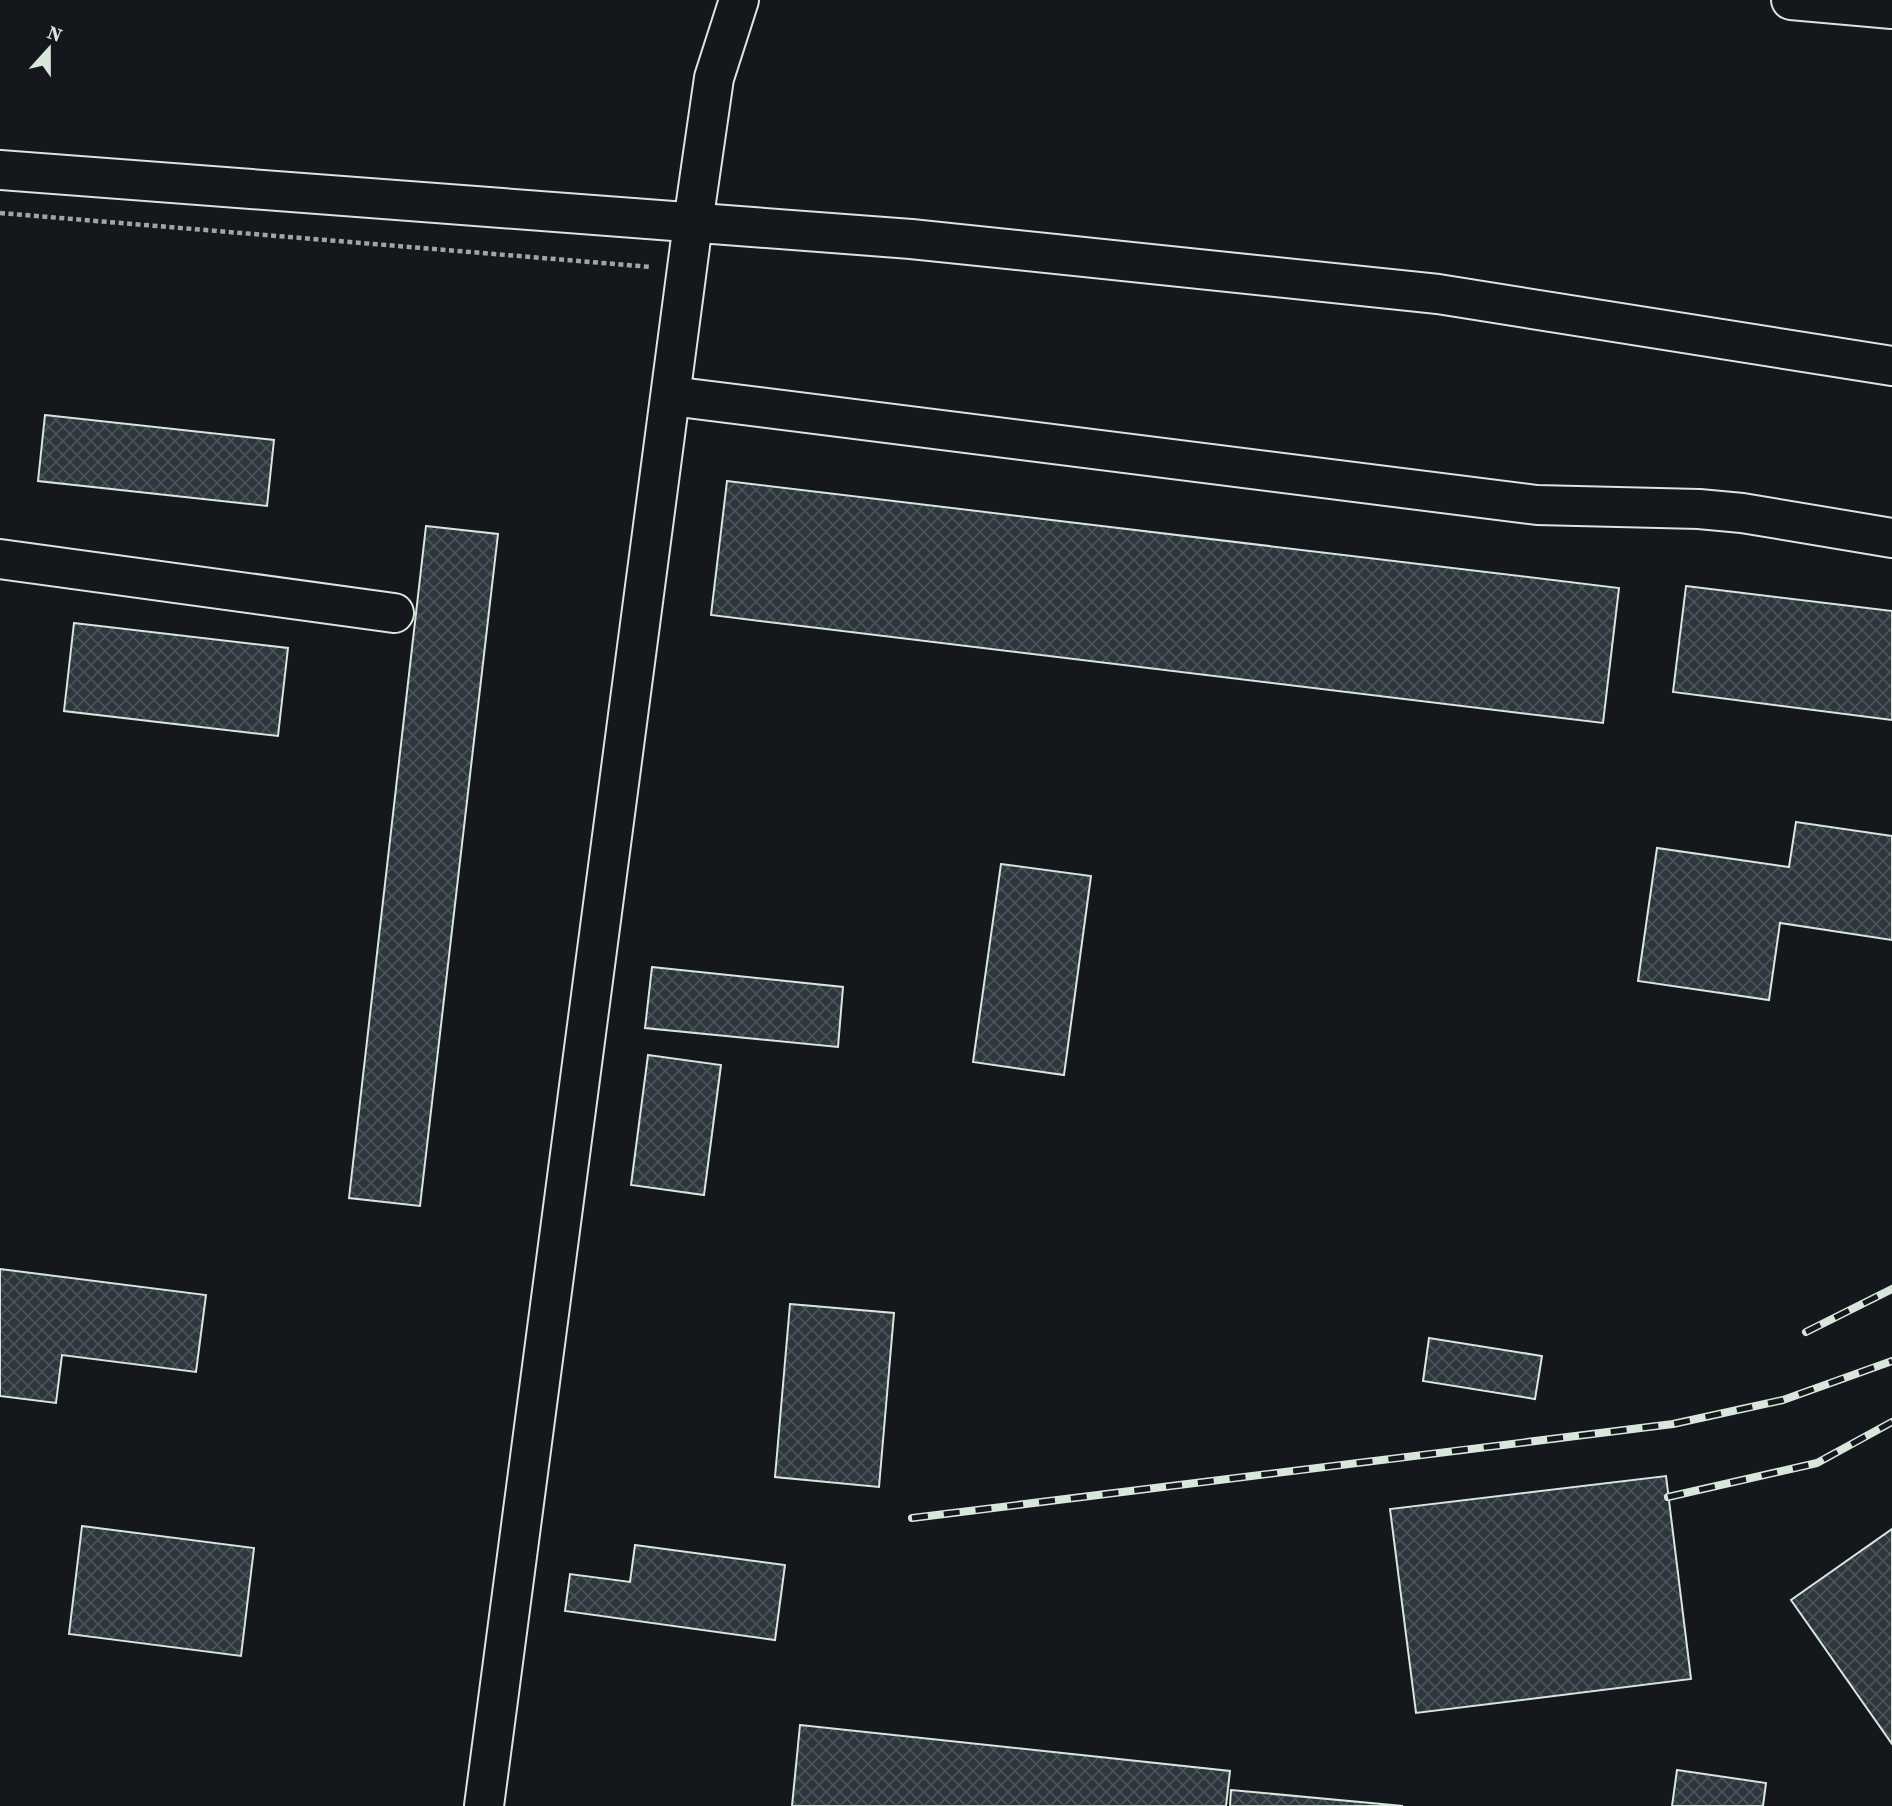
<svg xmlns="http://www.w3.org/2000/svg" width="1892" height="1806" font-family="'Source Serif 4',serif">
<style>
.building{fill:url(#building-cross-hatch);stroke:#d8e6dc;stroke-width:2}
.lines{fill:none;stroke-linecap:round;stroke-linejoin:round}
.minor-casing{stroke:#d8e6dc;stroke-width:42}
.path{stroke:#9da8a2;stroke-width:4.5;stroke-dasharray:5 3.5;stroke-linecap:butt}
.minor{stroke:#14181c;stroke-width:38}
.rail-casing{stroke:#d8e6dc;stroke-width:8}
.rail{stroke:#14181c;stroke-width:5;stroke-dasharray:16;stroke-linecap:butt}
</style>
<defs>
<pattern id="building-cross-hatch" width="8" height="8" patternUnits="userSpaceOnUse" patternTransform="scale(1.75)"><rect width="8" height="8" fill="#2c363c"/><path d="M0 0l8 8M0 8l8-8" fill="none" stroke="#4a5358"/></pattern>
</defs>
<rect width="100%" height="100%" fill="#14181c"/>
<g class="building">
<path d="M45,415L274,440L267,506L38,481Z"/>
<path d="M727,481L1619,588L1603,723L711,615Z"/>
<path d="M426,526L498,534L420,1206L349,1198Z"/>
<path d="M1686,586L1892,611V720L1673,692Z"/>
<path d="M74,623L288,648L278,736L64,711Z"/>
<path d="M1796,822L1892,836V940L1780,923L1769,1000L1638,981L1657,848L1789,867Z"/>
<path d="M1001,864L1091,876L1064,1075L973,1062Z"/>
<path d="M652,967L843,987L838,1047L645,1028Z"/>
<path d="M648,1055L721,1065L704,1195L631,1185Z"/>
<path d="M0,1269L206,1295L196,1372L62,1355L56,1403L0,1396Z"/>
<path d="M790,1304L894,1313L879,1487L775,1477Z"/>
<path d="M1429,1338L1542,1356L1535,1399L1423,1381Z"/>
<path d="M1666,1476L1691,1679L1416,1713L1390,1509Z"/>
<path d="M82,1526L254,1548L241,1656L69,1634Z"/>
<path d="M1892,1529V1744L1791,1600Z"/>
<path d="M635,1545L785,1565L775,1640L565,1611L570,1574L630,1582Z"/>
<path d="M800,1725L1230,1771L1226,1806H792Z"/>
<path d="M1677,1770L1766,1783L1763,1806H1672Z"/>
<path d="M1231,1790L1403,1806H1230Z"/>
</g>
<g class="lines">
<g class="minor-casing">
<g id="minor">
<path d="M1791,0L1892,9"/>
<path d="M0,170L911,239L1438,294L1892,366"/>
<path d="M671,396L1537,505L1699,509L1742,513L1892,538"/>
<path d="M0,559L394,613"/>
<path d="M484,1806L693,223L714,78L739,0"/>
</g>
</g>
<path class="path" d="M0,213L651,267"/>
<use href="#minor" class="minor"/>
<g class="rail-casing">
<g id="rail">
<path d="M1806,1332L1892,1289"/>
<path d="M1668,1497L1817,1463L1892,1422"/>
<path d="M912,1518L1673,1424L1783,1400L1892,1361"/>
</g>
</g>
<use href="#rail" class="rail"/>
</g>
<g transform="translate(49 49) rotate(21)" stroke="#14181c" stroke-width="5" paint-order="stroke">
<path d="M0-5L12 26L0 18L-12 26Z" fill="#d8e6dc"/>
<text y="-10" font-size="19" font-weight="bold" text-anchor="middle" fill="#d8e6dc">N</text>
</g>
</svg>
